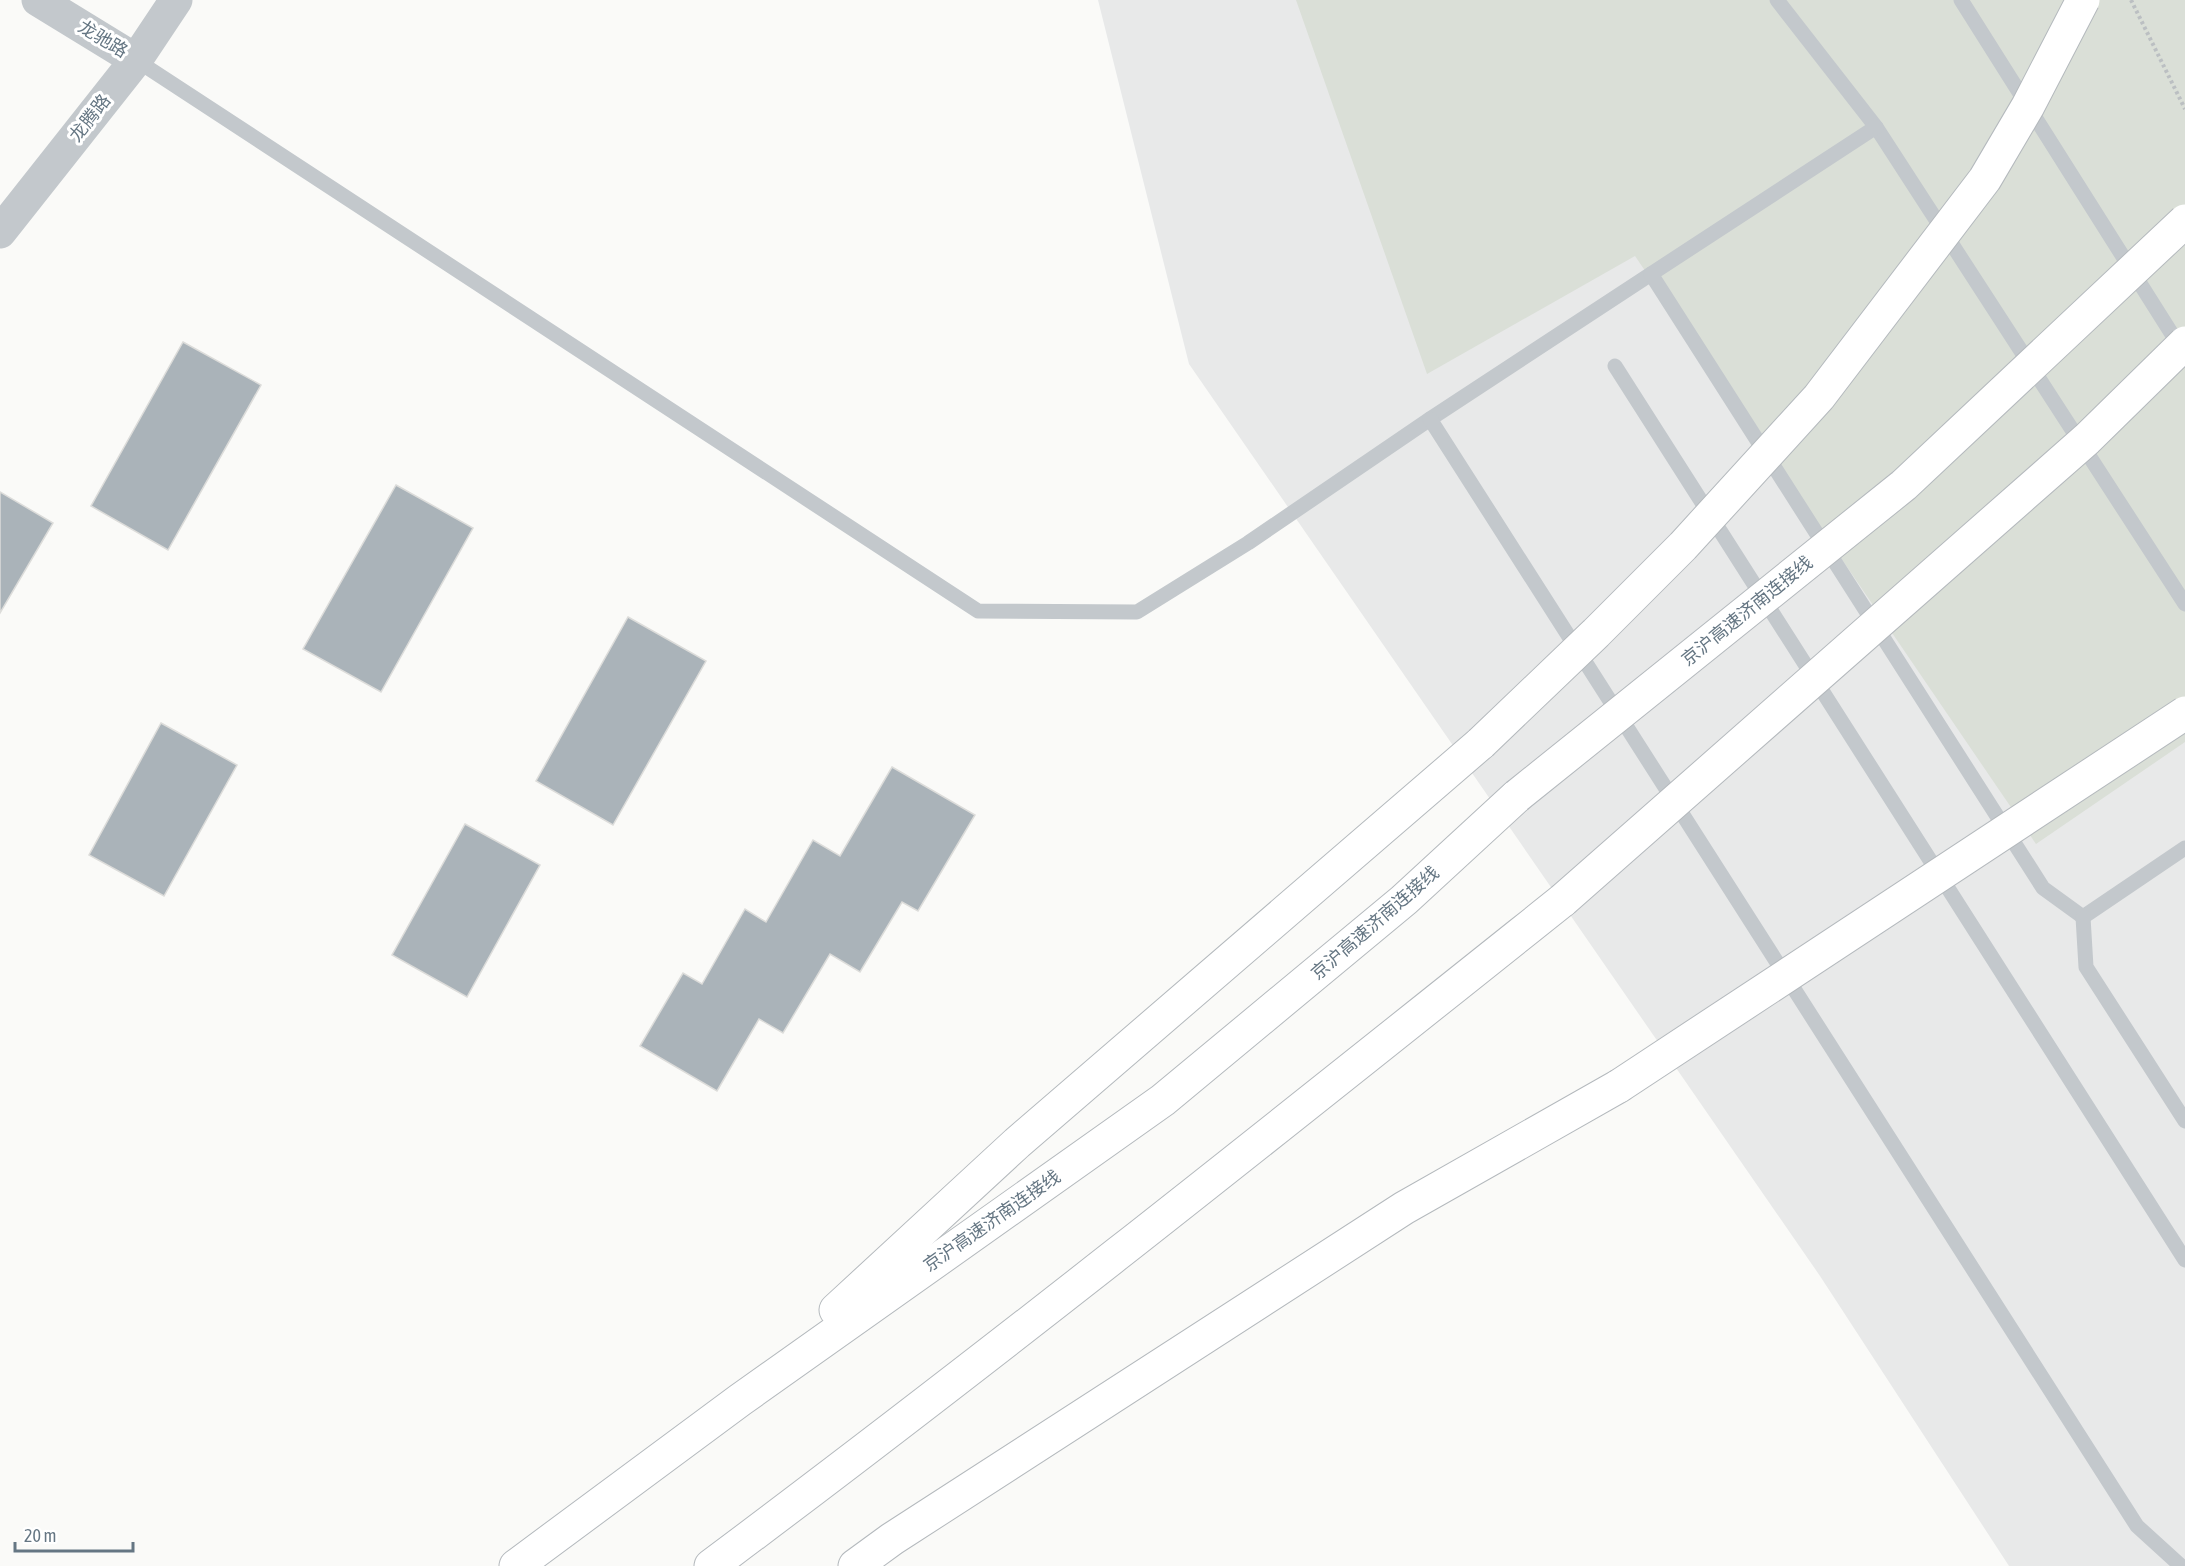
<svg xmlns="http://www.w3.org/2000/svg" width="2185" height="1566" font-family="'Asap Condensed','Noto Sans SC',sans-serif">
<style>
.built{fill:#e8e9e9}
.green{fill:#dadfd7}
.building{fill:#aab3b9;stroke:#dcdcda;stroke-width:1.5}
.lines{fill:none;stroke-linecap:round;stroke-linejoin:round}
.trunk-casing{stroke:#b4b9bd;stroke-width:35}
.path{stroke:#bbbfc2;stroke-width:4;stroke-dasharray:3 3;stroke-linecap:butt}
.service{stroke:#c3c8cc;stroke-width:15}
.tertiary{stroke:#c3c8cc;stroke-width:33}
.trunk{stroke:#fff;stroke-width:33}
.trunk-bridge-casing{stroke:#b4b9bd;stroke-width:35;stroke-linecap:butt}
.trunk-bridge{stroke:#fff;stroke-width:33}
.labels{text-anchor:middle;stroke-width:6;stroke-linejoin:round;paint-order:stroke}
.street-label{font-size:18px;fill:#657683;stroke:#fff}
</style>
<rect width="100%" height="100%" fill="#fafaf8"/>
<path class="built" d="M1098,0H1998L2185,264V1566H2009L1820,1276L1189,364Z"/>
<path class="green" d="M1296,0H2185V742L2036,844L1635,256L1427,374Z"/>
<g class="building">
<path d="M183,342L261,385L168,550L91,506Z"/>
<path d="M396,485L473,528L381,692L303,649Z"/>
<path d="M0,492L53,523L0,613Z"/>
<path d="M628,617L706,661L613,825L536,781Z"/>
<path d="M161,723L237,765L164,896L89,855Z"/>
<path d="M892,767L975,815L918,911L902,902L860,972L830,954L783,1033L759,1019L717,1091L640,1046L683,973L702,984L745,909L766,922L813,840L840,856Z"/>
<path d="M465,824L540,865L467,997L392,955Z"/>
</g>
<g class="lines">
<g class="trunk-casing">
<g id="trunk">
<path d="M836,1310L1017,1143L1481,743"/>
<path d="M516,1566L740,1400L1163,1100L1404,900L1517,796"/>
<path d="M711,1566C1000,1350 1281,1125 1563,900"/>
<path d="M855,1566L892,1539L1404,1208L1619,1086"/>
</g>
</g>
<path class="path" d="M2131,0L2185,109"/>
<g class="service">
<path d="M1777,0L1876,127L2185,604"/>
<path d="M1961,0L2182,350"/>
<path d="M136,60L978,611L1137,612L1248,543L1430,419L1651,274"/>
<path d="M1876,127L1651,274L2043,888L2083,917L2185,848"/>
<path d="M1615,366L2185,1260"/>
<path d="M1430,419L2137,1526L2181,1566"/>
<path d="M2083,917L2086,967L2185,1121"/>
</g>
<g class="tertiary">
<path d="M38,0L136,60"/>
<path d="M0,232L136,60L176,0"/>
</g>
<use href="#trunk" class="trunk"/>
<g class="trunk-bridge-casing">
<g id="trunk-bridge">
<path d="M1481,743L1596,633L1683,546L1819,397L1985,179L2028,106L2083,0"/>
<path d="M1517,796L1904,485L2185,221"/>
<path d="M1563,900L2087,439L2185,343"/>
<path d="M1619,1086L2185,713"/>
</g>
</g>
<use href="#trunk-bridge" class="trunk-bridge"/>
</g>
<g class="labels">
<g class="street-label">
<text transform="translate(103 39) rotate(31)" y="6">龙驰路</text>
<text transform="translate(90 118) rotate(-52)" y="6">龙腾路</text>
<text transform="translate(1747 611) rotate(-39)" y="6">京沪高速济南连接线</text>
<text transform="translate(1375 923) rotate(-41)" y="6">京沪高速济南连接线</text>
<text transform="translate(992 1221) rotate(-35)" y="6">京沪高速济南连接线</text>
</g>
</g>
<path d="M15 1542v9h118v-9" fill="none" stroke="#657683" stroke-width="3"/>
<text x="24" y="1542" font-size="18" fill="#657683" stroke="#ffffff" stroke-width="4.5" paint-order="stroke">20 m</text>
</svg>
